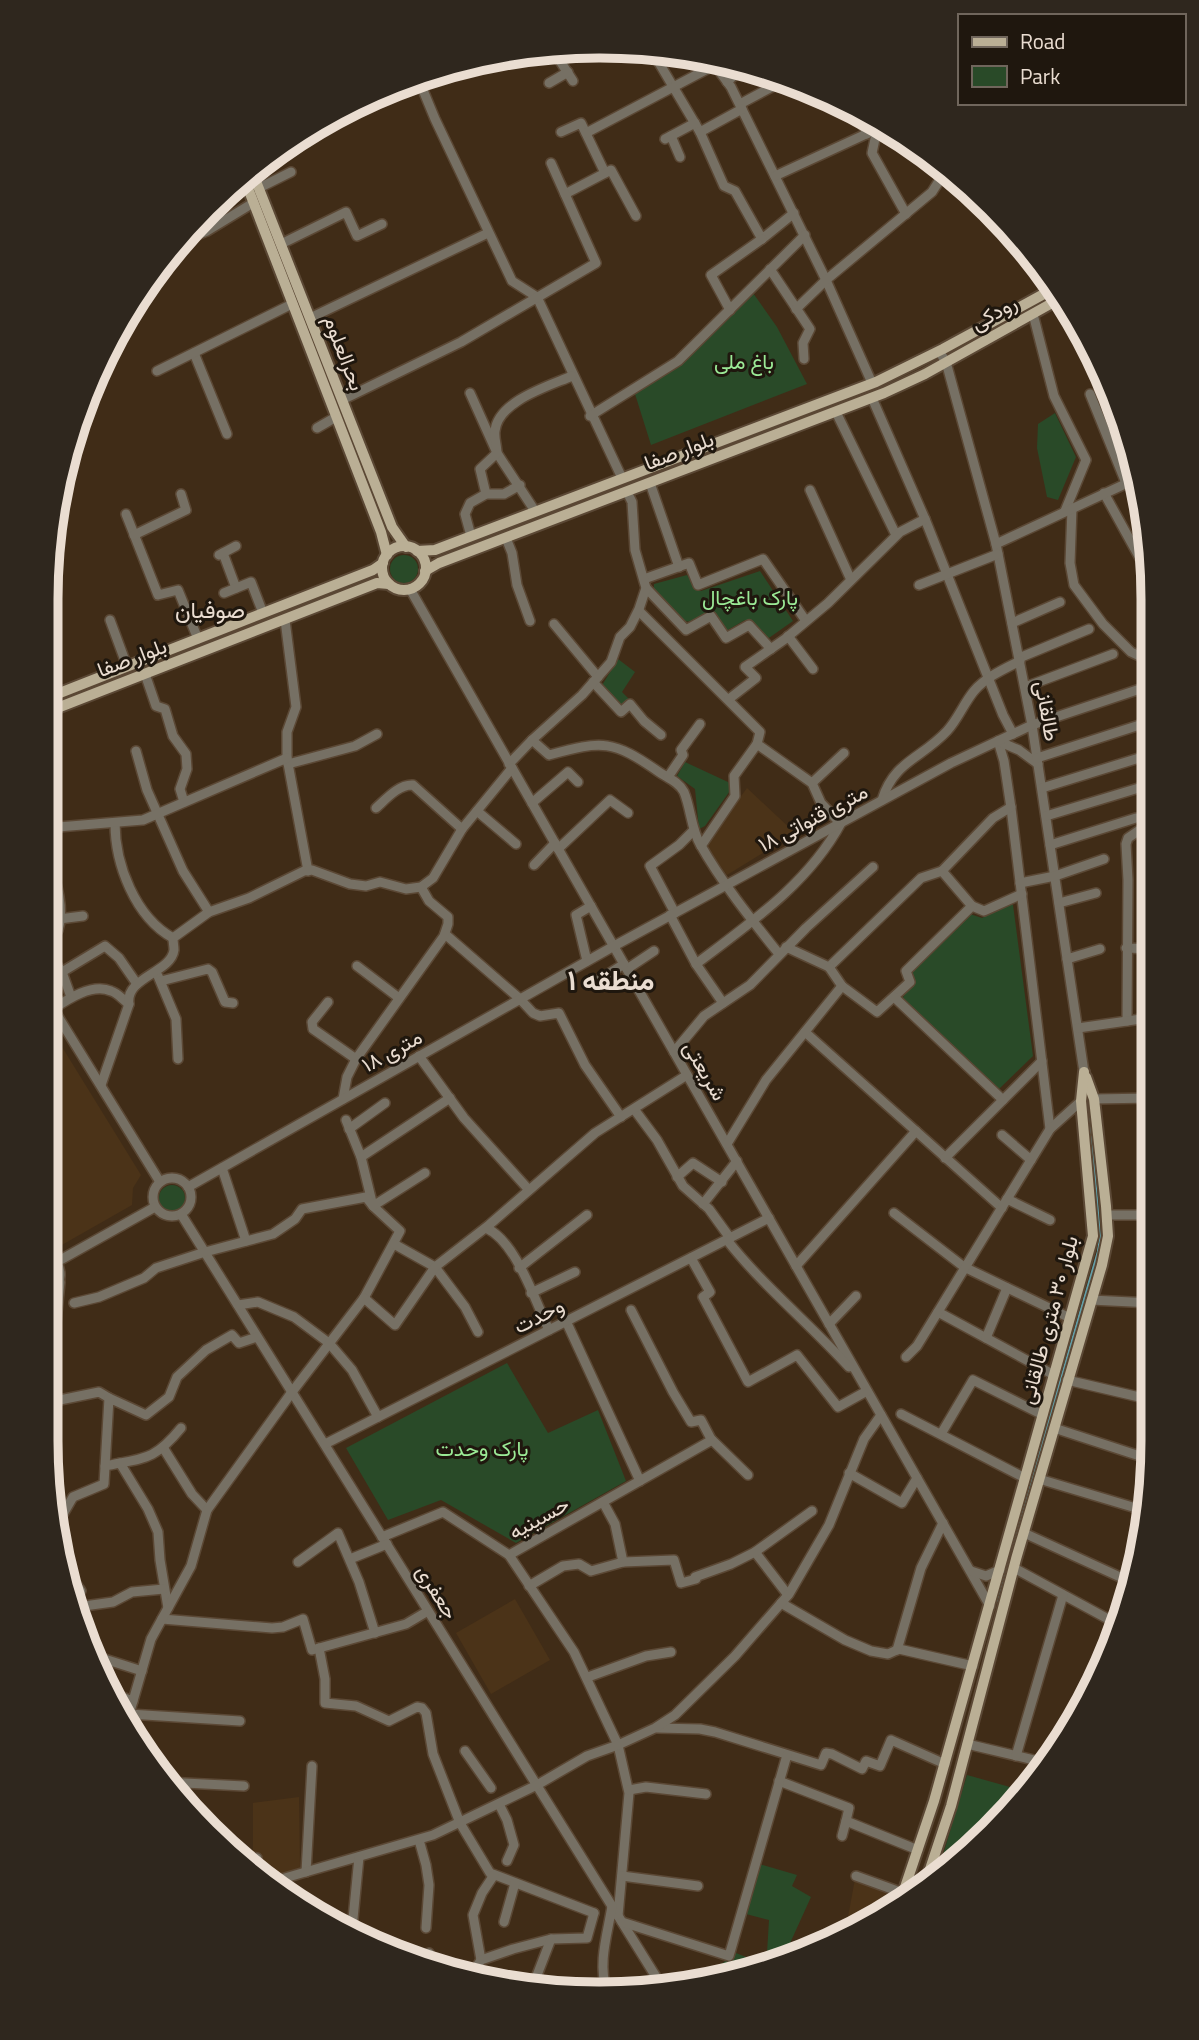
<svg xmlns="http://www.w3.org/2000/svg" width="1199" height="2040" font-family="'Titillium Web',Vazirmatn,sans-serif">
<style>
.built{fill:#4b3318}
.green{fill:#294a28}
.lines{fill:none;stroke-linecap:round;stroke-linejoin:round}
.stream{stroke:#649fa8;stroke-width:2.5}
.minor-casing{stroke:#5b4835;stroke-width:12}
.major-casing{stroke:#5b4835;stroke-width:14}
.minor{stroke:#767064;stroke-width:9}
.major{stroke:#baaf95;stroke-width:10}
.labels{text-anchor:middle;stroke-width:6;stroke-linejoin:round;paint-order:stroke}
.street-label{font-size:21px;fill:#eaddd1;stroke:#1f170e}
.park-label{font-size:21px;fill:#9bea96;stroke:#1f170e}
.neighbourhood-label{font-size:23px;fill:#eaddd1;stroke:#1f170e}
.district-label{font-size:28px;font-weight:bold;fill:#eaddd1;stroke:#1f170e}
.rim{fill:none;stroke:#eaddd1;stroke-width:9}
</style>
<rect width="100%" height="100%" fill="#402c17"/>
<g class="built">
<path d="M747,788L795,833L727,875L705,846Z"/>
<path d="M46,1021L141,1175L133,1188L132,1205L46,1254Z"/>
<path d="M515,1599L550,1660L491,1694L456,1633Z"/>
<path d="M299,1797L300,1869L266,1877L253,1865V1803Z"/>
<path d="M855,1879L897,1893L893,1903L846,1928Z"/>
</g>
<g class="green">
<path d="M753,293L777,327L807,384L651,445L635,394L696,348Z"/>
<path d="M1055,413L1076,457L1058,500L1047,497L1037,448L1038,424Z"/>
<circle cx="404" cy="569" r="14"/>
<path d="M760,571L793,621L766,640L745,620L726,631L709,611L694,622L683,621L654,590V584L687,575L697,590L701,591Z"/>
<path d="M618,659L635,672L622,692L631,701L621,707L601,687Z"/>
<path d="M685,762L728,782L732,788L705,826L699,829L695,789L677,776Z"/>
<path d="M1008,903L1013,905L1033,1056L999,1089L902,999L913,982V970L970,914L982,918Z"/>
<circle cx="172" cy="1198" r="13"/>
<path d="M507,1363L548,1433L598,1410L626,1481L516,1543L441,1500L388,1520L346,1448Z"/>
<path d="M967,1775L1021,1790L935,1881Z"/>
<path d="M759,1864L797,1875L792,1886L811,1897L781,1963L767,1953L769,1920L746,1914Z"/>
<path d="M736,1953L756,1961L762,1968L725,1975L716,1968Z"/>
</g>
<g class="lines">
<path class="stream" d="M996,1602L1098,1252L1100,1240L1089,1106"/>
<g class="minor-casing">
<g id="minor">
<path d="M553,50L573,81"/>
<path d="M652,51L700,132L724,186L735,191L762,239L794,213"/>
<path d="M709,57L731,87L826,280L872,383"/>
<path d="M418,78L435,119L512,281L537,297"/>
<path d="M727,82L743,67"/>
<path d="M549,83L568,72"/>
<path d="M740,104L785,80"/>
<path d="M857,112L867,134"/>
<path d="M878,125L872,153L906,214"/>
<path d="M561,132L581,123L605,173"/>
<path d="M700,132L742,109"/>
<path d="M586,133L715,65"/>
<path d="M671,136L680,157"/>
<path d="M665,139L695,123"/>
<path d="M276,152L418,82"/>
<path d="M775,176L877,129"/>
<path d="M259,188L291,172"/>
<path d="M565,194L611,170L636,216"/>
<path d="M180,242L207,231L253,203"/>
<path d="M281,244L346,212L357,236L382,224"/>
<path d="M770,269L810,329L803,343L804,359"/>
<path d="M537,297L622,478"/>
<path d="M796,309L826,280L932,192L939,181L942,167"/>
<path d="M730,310L711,275L762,239"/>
<path d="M1033,314L1054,396L1086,460L1065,511"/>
<path d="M310,318L488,233"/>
<path d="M939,351L946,362L996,544L1032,725L1084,1072"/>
<path d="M194,353L227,434"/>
<path d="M157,371L292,304"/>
<path d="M470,393L497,453L535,511"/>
<path d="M1090,394L1126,483"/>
<path d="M872,398L925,519L1003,715L1013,734"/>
<path d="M342,400L461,342L596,263L551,163"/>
<path d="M836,412L896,535"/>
<path d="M590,416L678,361L805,235"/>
<path d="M317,428L336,417"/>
<path d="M650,483L679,567"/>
<path d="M810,490L851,580"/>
<path d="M1104,493L1152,580"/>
<path d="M486,494L480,469L497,453C497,446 494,438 495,431C498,401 549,386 572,376"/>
<path d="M1072,508L1070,563L1074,585L1103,624L1131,652L1152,662"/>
<path d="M126,514L158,595L178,590L198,639"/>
<path d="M134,535L186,510L181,494"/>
<path d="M471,536L465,514L470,503L486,494H504L520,485"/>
<path d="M506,538L512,553L517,585L530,621"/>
<path d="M996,544L1136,479"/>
<path d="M223,553L236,588"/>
<path d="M219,555L236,546"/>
<path d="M644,579L689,563L698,585L763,559L806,621"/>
<path d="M919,585L998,554"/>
<path d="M646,588L686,630L711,616L726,638L749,625L771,649"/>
<path d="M410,589L990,1606"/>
<path d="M224,593L251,582L263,613"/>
<path d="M639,611L760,732L757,744L812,783L821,803L840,823"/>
<path d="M110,620L127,666"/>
<path d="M285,620L296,707L287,732V758L308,871"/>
<path d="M1012,623L1060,602"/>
<path d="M554,624L598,677"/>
<path d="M788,636L813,669"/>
<path d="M1019,658L1089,629"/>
<path d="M145,674L156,706L165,709L173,736L186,754L187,769L180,789L184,802"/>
<path d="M593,682L621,712L630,704L644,721L661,735"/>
<path d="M1025,687L1113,654"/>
<path d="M729,699L756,678L745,667L785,639L828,603L900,532L925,519"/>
<path d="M532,740L549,755C603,740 613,740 659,772C668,778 679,782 684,792C691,809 691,828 700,844C722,883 751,919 779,954"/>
<path d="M998,741L1004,761L1011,808L1050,1129"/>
<path d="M998,741L1019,750L1038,764"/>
<path d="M136,751L147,790L183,871L209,912"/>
<path d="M1037,758L1152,721"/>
<path d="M288,764L355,746L377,734"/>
<path d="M509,764L532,740L582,695L611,662L620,637L630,627L639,609L646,588L635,550L632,502L627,492"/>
<path d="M668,777L683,755L681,750L700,724"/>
<path d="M812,783L844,753"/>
<path d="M1042,788L1152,754"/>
<path d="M882,800C894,761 921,759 947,731C958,719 964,703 974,691C986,677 1004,669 1020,661"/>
<path d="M532,803L568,772L578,782"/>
<path d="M1011,807L993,818L942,871L921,878L829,967L842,986L877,1012L910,982L906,971L972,906L984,911L1022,894"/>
<path d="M376,808C386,799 399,784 413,785L462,829"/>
<path d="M477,811L516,844"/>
<path d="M1046,816L1152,784"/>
<path d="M115,823C115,864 135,917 173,938"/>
<path d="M46,828L143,820L287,758"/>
<path d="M1050,845L1136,818"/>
<path d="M701,846L735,796L734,776L757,744"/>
<path d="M558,849L610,800L628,813"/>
<path d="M534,865L555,843"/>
<path d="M942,871L972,906"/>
<path d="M1020,883L1055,876L1104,859"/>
<path d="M1059,903L1096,893"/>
<path d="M675,913L650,866L679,845L694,830"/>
<path d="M670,915L696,964L723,1003"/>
<path d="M59,919L83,916"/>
<path d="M445,934L520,999L533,1013L540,1016L559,1013L585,1065L621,1117"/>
<path d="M46,942C51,938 56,935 58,930C66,906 53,873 46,850"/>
<path d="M786,947L829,967"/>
<path d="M1126,948L1152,949"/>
<path d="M46,950L62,972L71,997"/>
<path d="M1067,959L1100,949"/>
<path d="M587,961L576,915L591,906"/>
<path d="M696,964C750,923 808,884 841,823"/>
<path d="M357,966L399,998"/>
<path d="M627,969L654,951"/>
<path d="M62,972L105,946L119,958L137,984"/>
<path d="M158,976L176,1019L178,1059"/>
<path d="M161,981L208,969L212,972L225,1002L233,1003"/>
<path d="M597,981L624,964"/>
<path d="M46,997L160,1182"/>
<path d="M894,997L1003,1100"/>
<path d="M328,1002L312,1022L313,1029L356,1059"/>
<path d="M53,1009C68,999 92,983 111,991C118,993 123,1000 129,1004"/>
<path d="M1127,1021L1128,880L1126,844L1128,838L1144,827L1152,811"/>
<path d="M1078,1028L1141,1019L1152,1020"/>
<path d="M805,1032L1002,1208"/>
<path d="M674,1052L704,1016L750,985L806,928L873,867"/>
<path d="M419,1056L464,1118L529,1190"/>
<path d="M101,1085L129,1004C125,977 171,973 174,950C174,946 173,942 173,938L209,912L249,898L304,871L312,870L350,884L366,886L380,882L406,889L421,887L433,878L462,829L512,768"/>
<path d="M343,1099L347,1077L356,1059L444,936L448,924V917L429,901L421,887"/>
<path d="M1094,1099L1152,1098"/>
<path d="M634,1109L657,1140L683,1186L709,1209L730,1238"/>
<path d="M346,1120L361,1157L373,1206L400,1231L364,1298"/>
<path d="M349,1129L385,1103"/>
<path d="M1002,1135L1031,1160"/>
<path d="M727,1144L766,1080L842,986"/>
<path d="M361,1157L450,1098"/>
<path d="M945,1158L1042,1061"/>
<path d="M222,1168L246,1241"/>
<path d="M677,1177L693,1163L722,1182"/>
<circle cx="172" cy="1197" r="19"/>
<path d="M188,1187L614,946L951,763L1032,725L1152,685"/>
<path d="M1007,1199L1050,1220"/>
<path d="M703,1204L737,1161"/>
<path d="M894,1213L964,1267L1070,1318"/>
<path d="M181,1214L663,1988"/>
<path d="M1107,1215H1152"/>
<path d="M486,1228C516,1241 535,1301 549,1330"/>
<path d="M727,1240C763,1286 809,1323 849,1367"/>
<path d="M394,1244L435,1267L465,1307L478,1332"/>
<path d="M691,1258L710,1292L703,1297L748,1382L797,1355L838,1407L867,1391"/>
<path d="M796,1266L916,1131"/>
<path d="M46,1268L155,1207"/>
<path d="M519,1268L587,1215"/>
<path d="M60,1282L51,1373L55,1401L99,1392L109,1398"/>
<path d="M531,1293L575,1272"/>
<path d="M1091,1300L1152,1303"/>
<path d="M74,1303L99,1297L144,1278L156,1268L205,1252L273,1234L295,1219L302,1209L366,1197L373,1206L425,1173"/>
<path d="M238,1305L258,1302L294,1317L329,1343L352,1370L378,1417"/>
<path d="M46,1310C60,1282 69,1273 46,1247"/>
<path d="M631,1310L673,1392L691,1422L701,1420L711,1439L748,1475"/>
<path d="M938,1312L1054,1375"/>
<path d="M566,1321L640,1481"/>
<path d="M829,1324L856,1296"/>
<path d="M986,1338L1007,1288"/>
<path d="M906,1357L917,1346L1050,1129L1081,1101"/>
<path d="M1067,1380L1152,1400"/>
<path d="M901,1414L1025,1478"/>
<path d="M1054,1428L1152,1460"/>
<path d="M941,1434L973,1380L1043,1415"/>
<path d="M325,1444L769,1218"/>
<path d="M164,1449L192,1494L207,1510"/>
<path d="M120,1463L148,1509L158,1532L160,1560L168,1608"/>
<path d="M105,1466C144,1458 154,1461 181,1428"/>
<path d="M849,1473L902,1503L917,1478"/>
<path d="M1039,1479L1146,1511"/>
<path d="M603,1502L615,1524L623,1562"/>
<path d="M59,1521L73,1497L104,1484L109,1398L146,1415L169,1397L177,1377L206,1350L232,1335L239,1343L257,1337"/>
<path d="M1024,1533L1131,1582"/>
<path d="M382,1537L443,1512L509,1555L712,1440"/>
<path d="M755,1552L788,1595"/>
<path d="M509,1555L574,1652L618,1745L629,1793L618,1916"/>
<path d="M350,1559L387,1544"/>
<path d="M298,1562L338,1533L359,1582L375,1633"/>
<path d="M1014,1568L1121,1626"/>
<path d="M67,1571L81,1591L73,1595L77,1607L113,1602L132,1592L164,1589"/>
<path d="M971,1571L986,1576L1000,1570"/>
<path d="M529,1586L563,1566L579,1564L591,1571L623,1562L674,1560L681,1583L696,1579L695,1577L731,1564L755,1552L812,1511"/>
<path d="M781,1603L845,1640L871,1651L888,1654L899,1649L973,1666"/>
<path d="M162,1619L272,1628L283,1627L303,1619L312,1650L406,1624L428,1611"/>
<path d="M1115,1638L1119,1625"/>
<path d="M319,1648L325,1679V1703L356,1706L389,1721L417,1707L422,1708L426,1713L433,1754L460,1823L490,1873L594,1913"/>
<path d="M897,1650L921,1568L943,1523"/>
<path d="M95,1656L142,1671"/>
<path d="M588,1677L646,1656L671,1652"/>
<path d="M116,1695L133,1701"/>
<path d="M129,1714L240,1721"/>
<path d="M128,1718L151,1639L191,1566L207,1510L292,1392L364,1298L395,1325L435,1267L489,1225L595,1133L687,1075"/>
<path d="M657,1728L700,1729L715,1732L821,1765L826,1753L832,1754L862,1769L866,1761L880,1766L891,1740L945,1764"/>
<path d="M967,1744L1038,1761L1043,1767"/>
<path d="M465,1751L491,1788"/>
<path d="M1016,1756L1063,1595"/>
<path d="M779,1781L849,1808L846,1821L918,1850"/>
<path d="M165,1782L244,1786"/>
<path d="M629,1790L646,1787L706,1794"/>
<path d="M499,1804L507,1820L514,1845L507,1861"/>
<path d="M842,1836L846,1821"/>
<path d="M419,1840L426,1865L429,1885L426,1928"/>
<path d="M244,1856L257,1858"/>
<path d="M306,1872L312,1766"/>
<path d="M622,1876L698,1886"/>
<path d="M856,1876L903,1893"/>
<path d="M271,1882L433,1835L537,1785L587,1756L618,1745L655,1728L675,1715L735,1656L789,1594L829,1525L864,1439L881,1415"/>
<path d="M504,1922L515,1883"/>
<path d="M622,1922L729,1956L787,1755"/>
<path d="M352,1929L359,1857"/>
<path d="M429,1953L430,1964"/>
<path d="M481,1960L473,1915L482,1893L494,1875"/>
<path d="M470,1977L481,1960L513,1949L551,1939L587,1938L594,1913"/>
<path d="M534,1983L551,1939"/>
<path d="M607,1990C597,1965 608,1932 612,1906"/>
</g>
</g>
<g class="major-casing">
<g id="major">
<path d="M252,171L392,527L406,547"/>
<path d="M244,178L381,532L387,555"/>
<circle cx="404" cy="568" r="22"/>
<path d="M417,551L435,550L876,382L943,349L1053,289"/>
<path d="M425,571L439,563L884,393L925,374L1061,298"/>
<path d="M47,698L373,570L383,563"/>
<path d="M47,712L377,583L389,584"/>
<path d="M924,1887L951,1806L1016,1559L1102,1265L1108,1236L1106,1206L1094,1099L1086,1077"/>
<path d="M901,1899L934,1801L1093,1236L1081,1101L1084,1072"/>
</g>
</g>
<use href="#minor" class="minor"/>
<use href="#major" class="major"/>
</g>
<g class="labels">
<g class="street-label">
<text transform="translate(994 313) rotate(-29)" y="7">رودکی</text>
<text transform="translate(344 353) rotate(69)" y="7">بحرالعلوم</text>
<text transform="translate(679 451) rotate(-21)" y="7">بلوار صفا</text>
<text transform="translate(132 658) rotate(-21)" y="7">بلوار صفا</text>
<text transform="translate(1047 711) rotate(80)" y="7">طالقانی</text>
<text transform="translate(813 818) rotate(-28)" y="7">۱۸ متری قنواتی</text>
<text transform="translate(392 1051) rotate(-29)" y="7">۱۸ متری</text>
<text transform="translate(705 1071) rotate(60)" y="7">شریعتی</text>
<text transform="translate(539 1316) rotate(-27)" y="7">وحدت</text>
<text transform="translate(1049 1320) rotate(-75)" y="7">بلوار ۳۰ متری طالقانی</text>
<text transform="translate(539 1518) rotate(-29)" y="7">حسینیه</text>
<text transform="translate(437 1592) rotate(58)" y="7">جعفری</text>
</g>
<g class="park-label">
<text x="744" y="369">باغ ملی</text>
<text x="750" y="605">پارک باغچال</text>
<text x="482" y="1456">پارک وحدت</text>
</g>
<g class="neighbourhood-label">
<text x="210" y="618">صوفیان</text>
</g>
<g class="district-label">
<text x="611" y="990">منطقه ۱</text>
</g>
</g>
<path d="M0 0H1199V2040H0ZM599 58H600A541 541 0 0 1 1141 599V1441A541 541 0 0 1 600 1982H599A541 541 0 0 1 58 1441V599A541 541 0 0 1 599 58Z" fill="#2f271e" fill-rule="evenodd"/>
<path class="rim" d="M599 58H600A541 541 0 0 1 1141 599V1441A541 541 0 0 1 600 1982H599A541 541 0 0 1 58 1441V599A541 541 0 0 1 599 58Z"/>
<rect x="958" y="14" width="228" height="91" fill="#1f170e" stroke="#70665c" stroke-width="2"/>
<rect x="972" y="37" width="35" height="10" fill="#baaf95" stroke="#70665c" stroke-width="2"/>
<text x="1020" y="49" font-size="21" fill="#eaddd1">Road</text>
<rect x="972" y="66" width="35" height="21" fill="#294a28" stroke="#70665c" stroke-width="2"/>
<text x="1020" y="84" font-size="21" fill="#eaddd1">Park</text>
</svg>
